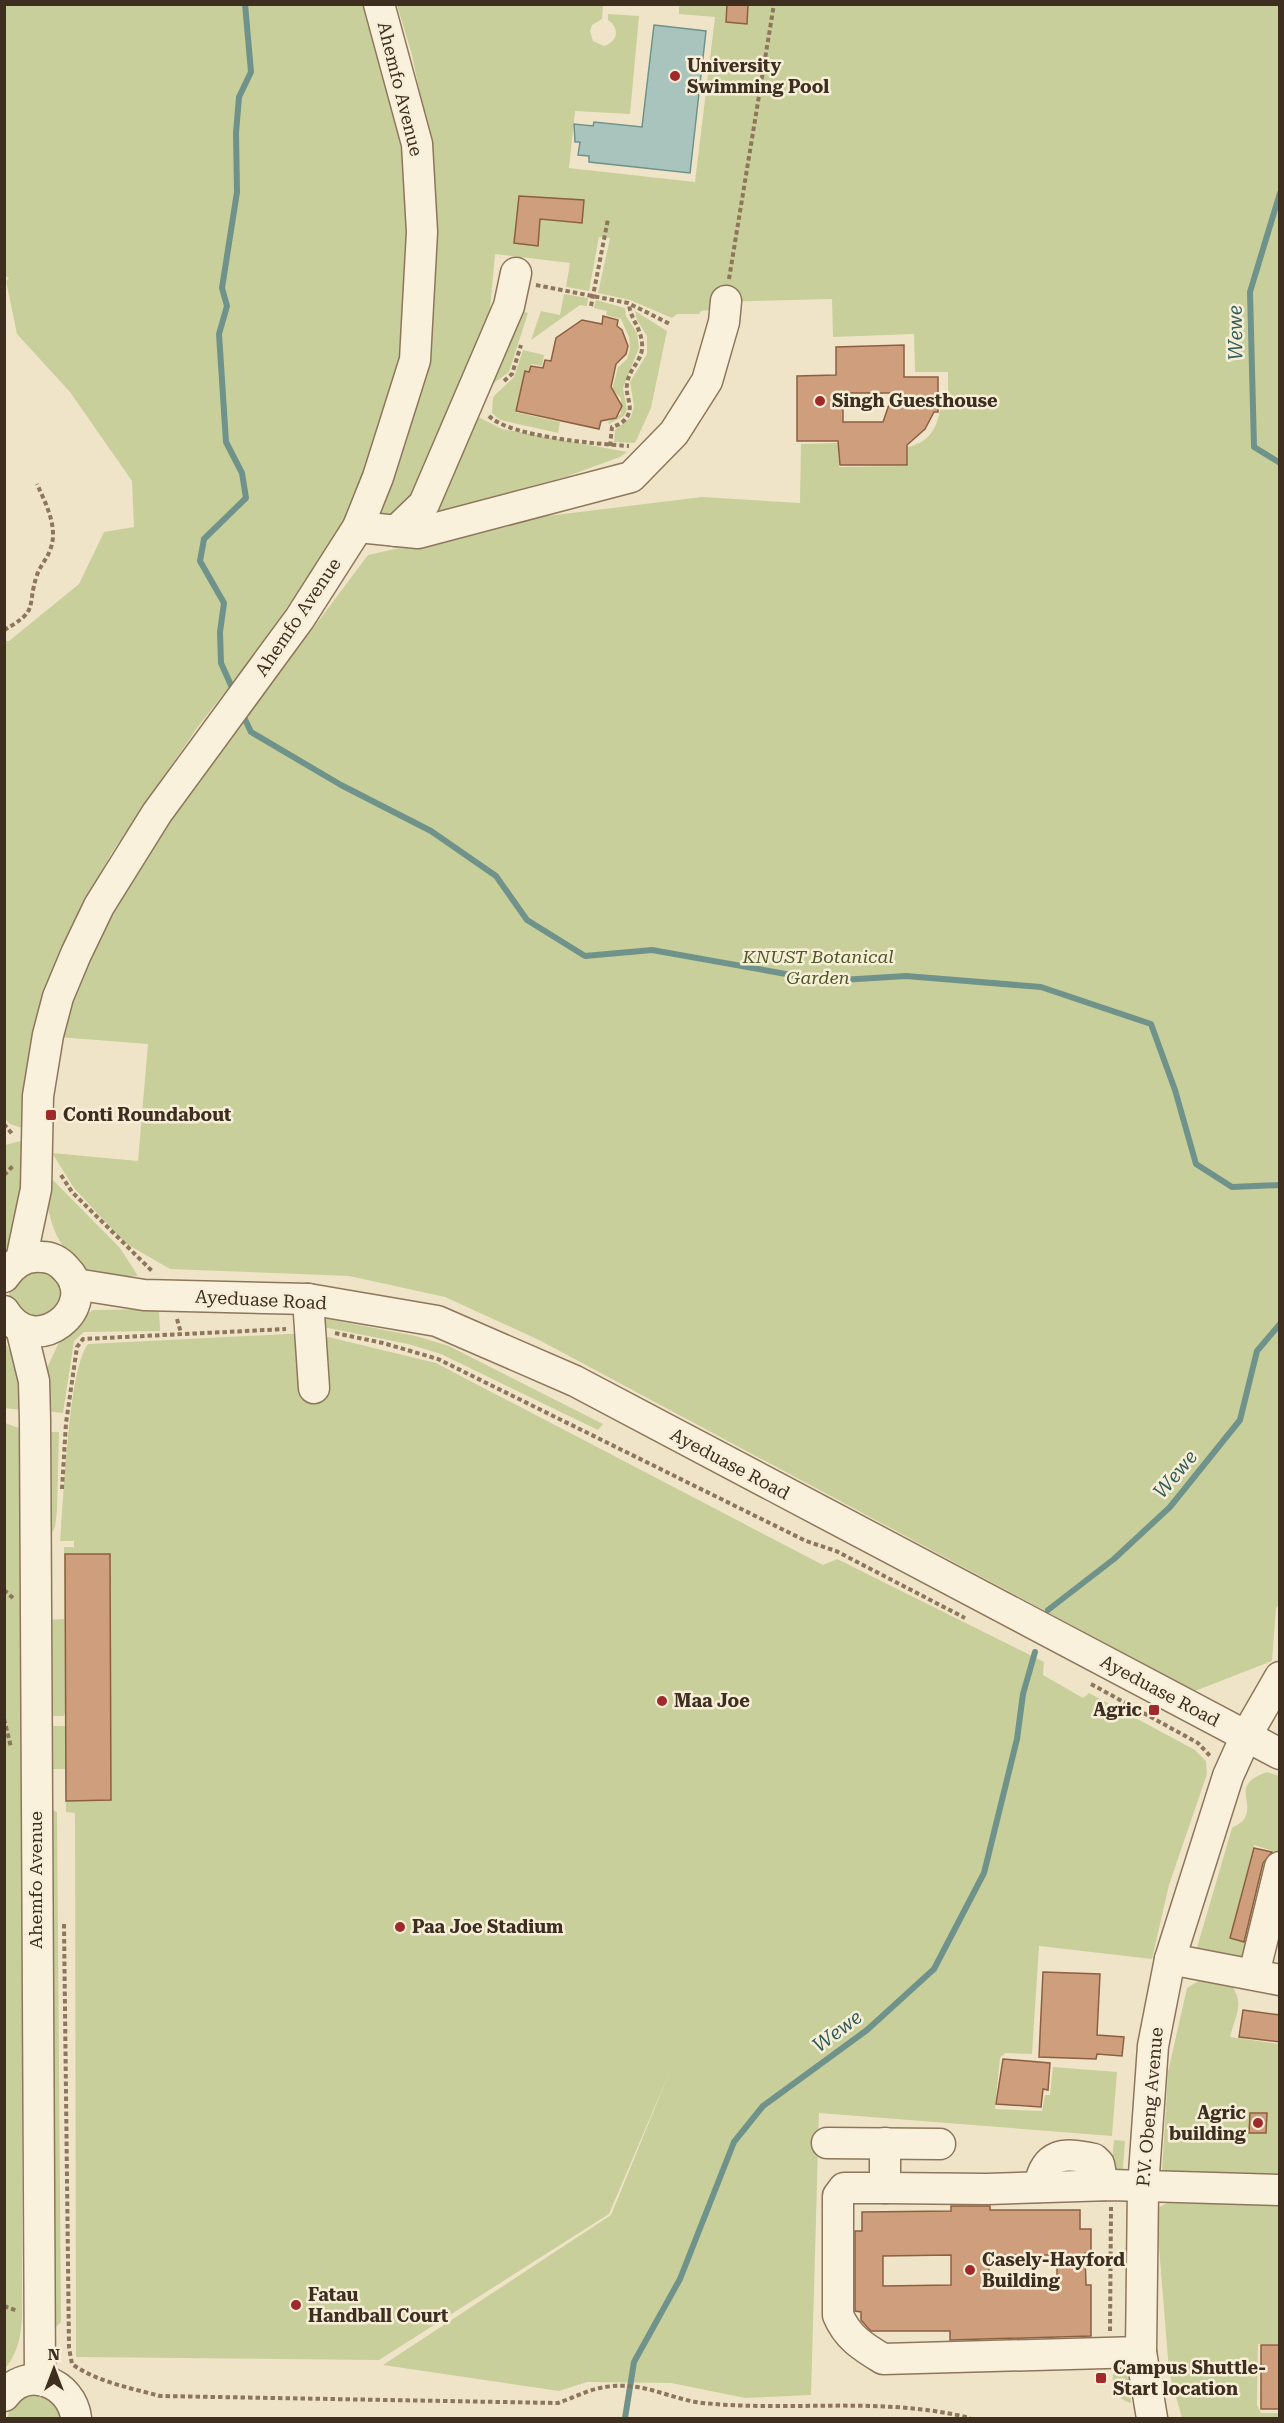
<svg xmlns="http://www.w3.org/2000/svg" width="1284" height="2423" font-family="'Roboto Serif',serif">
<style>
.green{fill:#c9cf9b}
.water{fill:#a9c4bc;stroke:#6f938a;stroke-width:1.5}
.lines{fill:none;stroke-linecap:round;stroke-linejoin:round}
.stream{stroke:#6f938a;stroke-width:6}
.building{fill:#cf9f7d;stroke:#8d5f41;stroke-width:1.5;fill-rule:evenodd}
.minor-casing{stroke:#8d765c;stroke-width:33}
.path{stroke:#8d765c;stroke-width:4;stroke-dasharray:4.5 3;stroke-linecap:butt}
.minor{stroke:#faf1dc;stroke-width:30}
.poi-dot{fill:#9e2a2b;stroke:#f7eed8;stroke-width:2}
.labels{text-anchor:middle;stroke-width:5;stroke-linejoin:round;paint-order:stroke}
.poi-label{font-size:18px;font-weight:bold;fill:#3d2e20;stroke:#f7eed8;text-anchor:start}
.street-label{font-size:18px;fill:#3d2e20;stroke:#f7eed8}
.park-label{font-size:18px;font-style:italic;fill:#4d5a26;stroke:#f7eed8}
.water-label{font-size:20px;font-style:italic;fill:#2f5d5a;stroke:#f7eed8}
</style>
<rect width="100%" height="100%" fill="#f0e4c8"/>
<g class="green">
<path d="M4,5H367L387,75L403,158L409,240L403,356L386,415L345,526L245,666L197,728L111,854L87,898L28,1072L22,1128L10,1124L4,1118L5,641H9L79,584L104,532L134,527L132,481L70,392L17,334L6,281L9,278L4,276Z"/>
<path d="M397,5H603L602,19L592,25L590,31L593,41L604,46C618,42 620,28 608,20V14L639,16L630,114L575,111L569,168L695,182L715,17L679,14V5H1279L1280,1603L1276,1608L1272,1661L1195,1691L539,1340L445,1297L349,1276L170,1269L125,1243L74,1188L52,1153L138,1161L148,1044L58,1037L77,978L127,876L368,555L539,517L702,497L800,503L801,444L838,443L839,467L907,466L908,447C931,442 938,426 941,404L948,403V372H915L914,334L833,337L832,299L718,302L710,303L709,310L701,311L699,314H677L672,318L630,300L598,293L610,238L599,237L589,291L566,287L570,263L495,254L489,322L436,449L405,508L398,514L377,518L407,440L418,400L427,128L412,55Z"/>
<path d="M564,294L588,298L587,306L580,305L531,340L541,311L560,315Z"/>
<path d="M596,300L625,308L626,316L637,333L639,348L623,388L627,410L624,416L609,424L608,422L621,414V398L612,390L618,367L627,359L630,349L629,337L621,319L606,315L607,311L594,308Z"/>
<path d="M519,310L528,313L509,372L491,385Z"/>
<path d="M635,311L667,331L651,408L635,443L614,442L615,430L631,417L634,406L630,382L647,354V336L637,320Z"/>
<path d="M523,350L544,355L542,366L531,364L529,371L525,370L515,412L560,422L558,433L500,420L492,413L493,397L514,377Z"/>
<path d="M478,417L502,429L627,452L620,457L568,476L428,515Z"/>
<path d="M21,1141C21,1178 27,1219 5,1250V1145Z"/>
<path d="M44,1171L120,1248L138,1276L96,1277C53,1250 47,1218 44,1171Z"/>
<path d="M54,1270L66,1302L38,1324L9,1304V1286L19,1271Z"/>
<path d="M159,1309L160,1331L84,1332L74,1341L63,1413L46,1411L47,1368L61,1338L76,1321L93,1310Z"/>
<path d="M322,1318L416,1336L449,1346L603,1424L598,1430L441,1354L408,1344L318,1326Z"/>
<path d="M287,1334H316L436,1363L823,1565L837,1559L1044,1662L1043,1675L1083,1698L1089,1693L1195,1750L1206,1761L1207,1774L1169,1885L1152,1959L1039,1946L1032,2054L1005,2053L1000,2058L995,2109L1042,2111L1045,2095H1050L1053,2067L1117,2072L1112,2136L819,2113L811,2395L745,2398L671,2383L587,2382L559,2391L383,2365L611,2215L670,2071L609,2214L379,2360L76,2357L75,1813L66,1812L65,1769H52V1726H65V1713L64,1716H48L47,1620L64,1619V1547H74V1541H60C64,1502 68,1369 88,1344Z"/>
<path d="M4,1341C19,1364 20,1384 21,1410L5,1408Z"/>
<path d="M5,1423L22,1429V2286C22,2317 25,2344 5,2369Z"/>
<path d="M46,1432H59L57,1511L55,1527L44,1548Z"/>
<path d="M1267,1772L1279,1776V1853L1254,1845L1230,1938L1253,1945L1246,1961L1196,1951L1232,1828C1235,1826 1242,1823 1244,1819C1256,1802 1229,1785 1267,1772Z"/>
<path d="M53,1810L57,1812L61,2322L56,2327L52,2326L49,1811Z"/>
<path d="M1203,1978L1227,1979C1246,2003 1237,2010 1230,2037L1279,2044V2186L1162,2173L1168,2072L1187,1988Z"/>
<path d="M1114,2140L1125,2141L1122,2181H1110Z"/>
<path d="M1167,2203L1279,2204V2344H1258L1257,2405L1261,2413H1279V2418H1182L1169,2372L1156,2209Z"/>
<path d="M1127,2360L1131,2403C1113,2399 1108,2378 1117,2363Z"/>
<path d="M45,2390L67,2418H8C10,2395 26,2394 45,2390Z"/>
</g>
<path class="water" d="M654,25L706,31L690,173L589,162V156L578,155L580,142H575L574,124L593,126L594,122L642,127Z"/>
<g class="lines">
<g class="stream">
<path d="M1280,193L1250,292L1254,447L1280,463"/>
<path d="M234,692L221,663L220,632L224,603L200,561L204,539L246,498L242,473L226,442L219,334L227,306L222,288L237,192L236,133L239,97L251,72L245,4"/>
<path d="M242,713L251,732L341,785L431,831L496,876L527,920L585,956L652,950L825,981L906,976L1041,987L1151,1024L1175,1090L1196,1164L1232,1187L1280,1185"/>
<path d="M1048,1610L1114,1559L1170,1507L1240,1420L1257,1351L1280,1324"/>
<path d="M625,2418L634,2362L680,2279L734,2142L763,2106L867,2030L934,1969L984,1873L1017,1739L1023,1694L1035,1652"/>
</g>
</g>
<g class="building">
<path d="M727,4H748L747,24L726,22Z"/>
<path d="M519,196L584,200L582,223L540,219L538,246L514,243Z"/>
<path d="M603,316L618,320L617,326L622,330L628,346L626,354L616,364L611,387L622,406L616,418L601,421L599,429L516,411L525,371L529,372L531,366L543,368L545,360L551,361L556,338L582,320L602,324Z"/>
<path d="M904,345V377H938V412H934L925,429L907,445V465H840L838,441H797V376L836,375V347ZM843,393H893L883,422H843Z"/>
<path d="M65,1554H110L111,1800L66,1801Z"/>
<path d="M1254,1848L1272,1852L1263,1863L1244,1942L1230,1938Z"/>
<path d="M1043,1972L1100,1974L1097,2035L1124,2037L1122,2056L1097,2054L1096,2059L1039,2057Z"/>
<path d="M1243,2010L1280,2015V2042L1239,2037Z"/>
<path d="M1003,2059L1050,2063L1048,2090L1043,2089L1041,2107L996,2104Z"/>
<path d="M1250,2113H1267L1266,2133H1249Z"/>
<path d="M951,2206H990V2210H1080V2229H1091V2253H1085L1086,2285H1091V2336L950,2340V2331H871L868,2328L861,2320V2312L855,2311V2231H862V2212L951,2211ZM951,2255V2285L883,2286V2256ZM989,2255H1057V2285H989Z"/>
<rect x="1261" y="2345" width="19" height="64"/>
</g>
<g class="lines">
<g class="minor-casing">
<g id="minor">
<path d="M358,527L418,533L631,477L674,433L707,381L724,322L726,301"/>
<path d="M396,531L424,504L509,306L516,273"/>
<path d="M21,1260L36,1189L38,1096L48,1035L58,997L76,954L99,906L157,813L300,618L358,527L378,477L415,360L422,232L417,144L379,4"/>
<path d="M4,1277C13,1263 26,1255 42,1257C52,1257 60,1262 66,1269C102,1306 35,1362 4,1311"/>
<path d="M75,1284L144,1295L308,1299L437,1321L575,1381L1280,1754"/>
<path d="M308,1299L314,1388"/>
<path d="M21,1328L34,1381L35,1420L40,2380"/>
<path d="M1170,1959L1280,1980"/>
<path d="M1254,1974L1280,1867"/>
<path d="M827,2143L940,2144"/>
<path d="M885,2143V2188H844L838,2196V2315C847,2337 863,2347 883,2359L1141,2352"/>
<path d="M1039,2187C1045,2153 1063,2152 1094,2159L1099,2164L1103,2185"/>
<path d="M885,2188L987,2189L1111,2185L1280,2190"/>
<path d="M4,2396C27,2364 72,2383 76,2418"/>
<path d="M1152,2418L1141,2352L1143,2188L1153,2046L1170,1959L1228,1776L1246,1736L1280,1677"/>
</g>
</g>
<g class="path">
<path d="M729,279L774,4"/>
<path d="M536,285L628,303L670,324"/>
<path d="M591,306L608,219"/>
<path d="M504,381L512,374L521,345"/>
<path d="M489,416C510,437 598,444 629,446"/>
<path d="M610,446L612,427C618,425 624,422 627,417C634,406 625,396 627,385C628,368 644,361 642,343C641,328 630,318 629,304"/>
<path d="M4,630C40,610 26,608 37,575C40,566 47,559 50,550C59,529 46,504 37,484"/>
<path d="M4,1124L13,1135"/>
<path d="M4,1175L13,1166"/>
<path d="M61,1175L72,1192L152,1271"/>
<path d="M177,1319L181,1333"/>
<path d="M335,1333L383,1343L438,1359L806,1541L836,1551L965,1618"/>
<path d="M62,1489L66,1423L77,1347L83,1339L286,1329"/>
<path d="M4,1590L13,1598"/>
<path d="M1091,1684L1198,1743L1210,1756"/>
<path d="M4,1719L11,1747"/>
<path d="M64,1924L69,2348L72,2364C97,2382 131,2388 160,2396L558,2403C573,2398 590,2389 605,2387C645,2381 668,2399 703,2403C792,2412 882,2396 970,2418"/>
<path d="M4,2306L18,2311"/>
<path d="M1110,2331L1111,2207"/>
</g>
<use href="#minor" class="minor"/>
</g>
<g class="poi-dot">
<circle cx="675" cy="76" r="6"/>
<circle cx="820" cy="401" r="6"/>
<rect x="45" y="1109" width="12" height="12" rx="3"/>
<circle cx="662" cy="1701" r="6"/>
<rect x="1148" y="1704" width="12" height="12" rx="3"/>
<circle cx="400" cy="1927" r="6"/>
<circle cx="1258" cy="2123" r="6"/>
<circle cx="970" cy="2270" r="6"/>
<circle cx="296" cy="2305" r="6"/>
<rect x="1095" y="2372" width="12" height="12" rx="3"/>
</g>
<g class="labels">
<g class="poi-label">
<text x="687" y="72">University<tspan x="687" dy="21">Swimming Pool</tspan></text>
<text x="832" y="407">Singh Guesthouse</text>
<text x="63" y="1121">Conti Roundabout</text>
<text x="674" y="1707">Maa Joe</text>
<text x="1142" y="1716" text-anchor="end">Agric</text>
<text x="412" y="1933">Paa Joe Stadium</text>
<text x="1246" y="2119" text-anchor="end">Agric<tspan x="1246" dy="21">building</tspan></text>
<text x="982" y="2266">Casely-Hayford<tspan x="982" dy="21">Building</tspan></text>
<text x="308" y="2301">Fatau<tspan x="308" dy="21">Handball Court</tspan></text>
<text x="1113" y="2374">Campus Shuttle-<tspan x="1113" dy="21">Start location</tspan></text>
</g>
<g class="street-label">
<text transform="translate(400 89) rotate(76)" y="6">Ahemfo Avenue</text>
<text transform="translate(298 617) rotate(-56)" y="6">Ahemfo Avenue</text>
<text transform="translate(261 1300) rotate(3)" y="6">Ayeduase Road</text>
<text transform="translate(730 1464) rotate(28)" y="6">Ayeduase Road</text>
<text transform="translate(1160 1691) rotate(28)" y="6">Ayeduase Road</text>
<text transform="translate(36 1880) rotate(-90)" y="6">Ahemfo Avenue</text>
<text transform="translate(1150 2107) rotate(-85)" y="6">P.V. Obeng Avenue</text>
</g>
<g class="park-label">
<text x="818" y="963">KNUST Botanical<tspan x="818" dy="21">Garden</tspan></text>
</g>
<g class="water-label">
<text transform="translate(1235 333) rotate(-91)" y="7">Wewe</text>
<text transform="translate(1175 1474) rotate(-50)" y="7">Wewe</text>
<text transform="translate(837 2031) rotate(-37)" y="7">Wewe</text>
</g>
</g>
<rect width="1284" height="2423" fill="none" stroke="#3d2e20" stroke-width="12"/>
<g transform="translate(54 2369)" stroke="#f7eed8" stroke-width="4.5" paint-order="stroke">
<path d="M0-4.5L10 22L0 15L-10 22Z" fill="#3d2e20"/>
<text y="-9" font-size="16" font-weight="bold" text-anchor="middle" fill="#3d2e20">N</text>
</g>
</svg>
